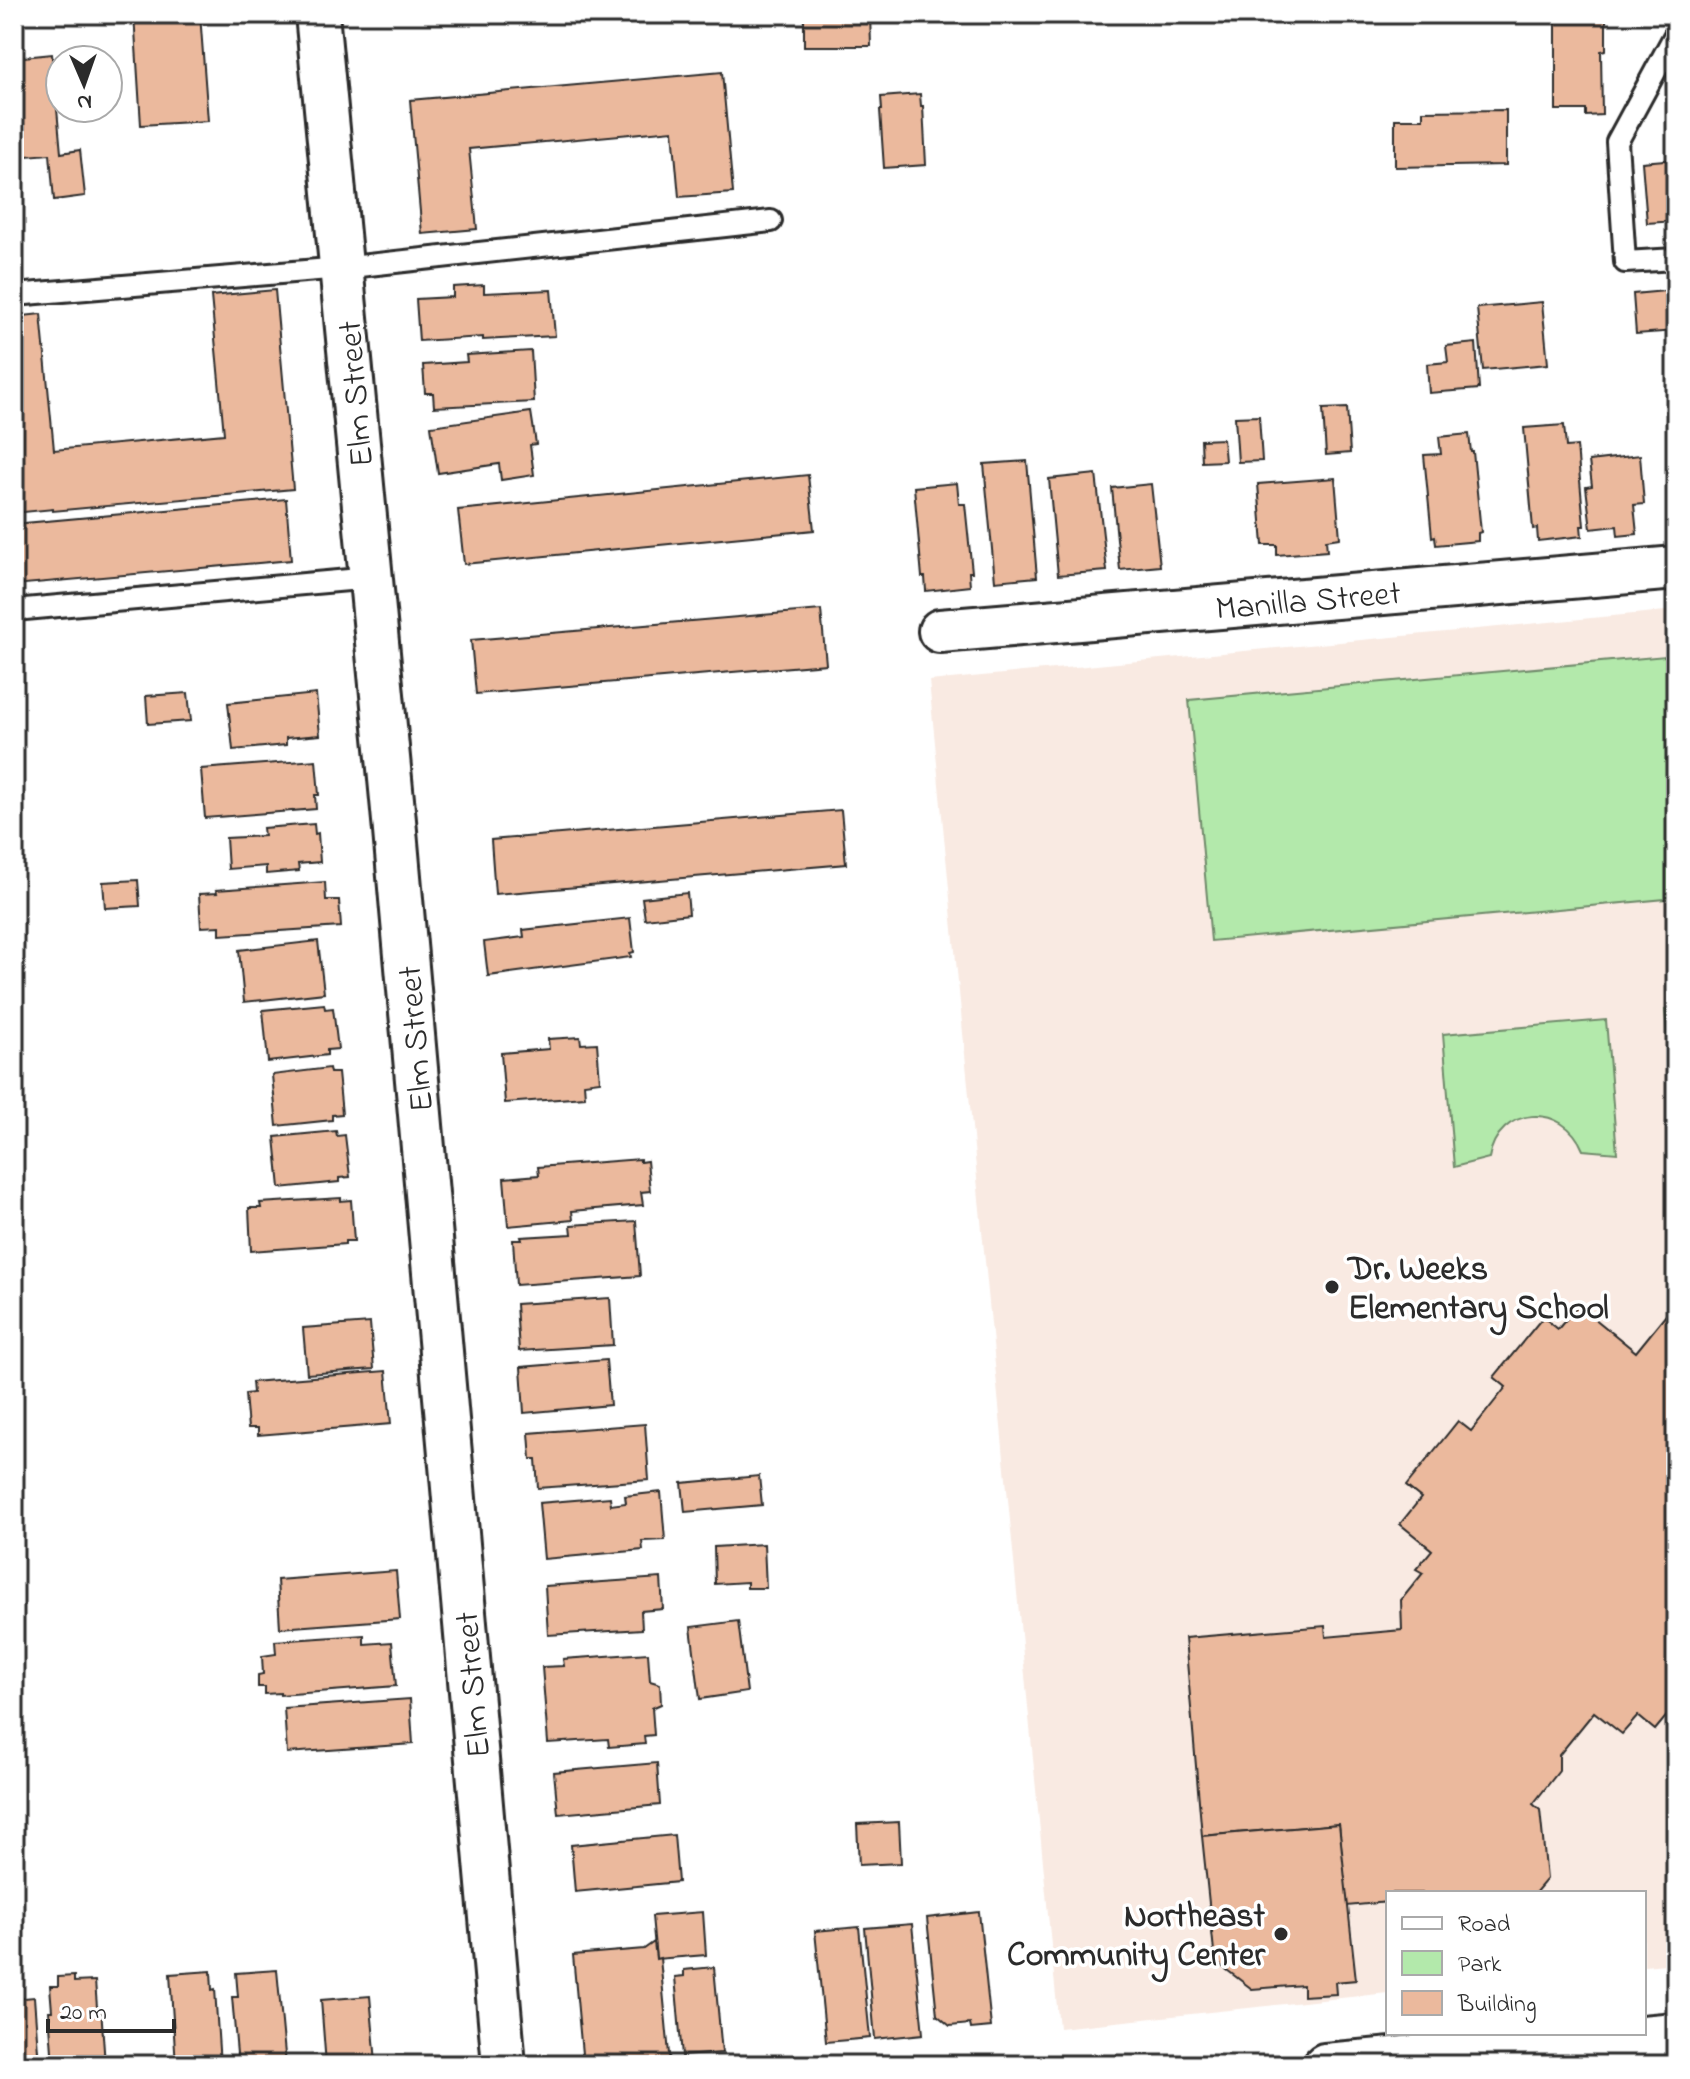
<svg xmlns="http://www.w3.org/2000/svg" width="1690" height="2079" font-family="'Indie Flower',sans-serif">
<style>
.built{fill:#f9eae2}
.green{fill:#b3e9ab;stroke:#6f8a6b;stroke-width:2}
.building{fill:#ebb99d;stroke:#2b2b2b;stroke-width:2}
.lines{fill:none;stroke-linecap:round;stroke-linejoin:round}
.lane-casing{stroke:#2b2b2b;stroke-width:26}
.street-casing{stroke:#2b2b2b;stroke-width:48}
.lane{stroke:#fff;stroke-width:20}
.street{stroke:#fff;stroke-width:42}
.poi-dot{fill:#2b2b2b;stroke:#fff;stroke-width:3}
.labels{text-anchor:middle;stroke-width:7;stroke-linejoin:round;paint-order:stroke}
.street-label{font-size:34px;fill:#2b2b2b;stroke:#fff}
.poi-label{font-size:34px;font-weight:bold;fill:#2b2b2b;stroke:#fff;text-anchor:start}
</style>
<rect width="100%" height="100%" fill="#fff"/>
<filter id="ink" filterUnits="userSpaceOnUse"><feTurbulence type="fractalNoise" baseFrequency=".0125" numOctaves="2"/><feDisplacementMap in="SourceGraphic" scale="16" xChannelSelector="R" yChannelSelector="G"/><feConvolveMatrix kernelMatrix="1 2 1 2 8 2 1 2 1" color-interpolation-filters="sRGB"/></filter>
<g filter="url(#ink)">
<path class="built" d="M1676,610V1963L1644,1966V1893H1388V1993L1059,2028L929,681Z"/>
<g class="green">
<path d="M1676,655V898L1211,941L1189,700Z"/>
<path d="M1676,1009V1106H1674L1665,1010Z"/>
<path d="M1606,1020L1617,1153L1583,1150C1563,1101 1498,1106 1489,1158L1454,1167L1443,1034Z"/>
</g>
<g class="building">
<path d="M134,14H200L208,121L141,125Z"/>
<path d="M804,14H870L871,46H804Z"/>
<path d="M1556,14H1606V50L1601,51L1602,115L1586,116V110H1556Z"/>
<path d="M52,54L61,153L80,150L85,196L54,200L50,154L14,157V58Z"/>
<path d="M722,72L733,193L679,197L673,130L469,149L477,229L422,234L410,100Z"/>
<path d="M920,94L921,106H923L926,165L884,168L880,110H882L881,97Z"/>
<path d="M1506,110V165L1395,167V119H1423V111Z"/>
<path d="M1676,159V221L1647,223L1642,162Z"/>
<path d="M484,285V293L551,290L555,336L483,340V337L419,341L416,299L453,297V287Z"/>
<path d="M275,290L293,489L53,511V509L14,513V317L41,314L54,450L224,434L211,296Z"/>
<path d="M1676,290V331L1636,334L1633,294Z"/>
<path d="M1542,302L1548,364L1483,370L1477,308Z"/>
<path d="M1476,343L1479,389L1429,393L1427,364L1448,362L1446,346Z"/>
<path d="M531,351L534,402L434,407L433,393H425L423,365L467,362L466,355Z"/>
<path d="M1347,408L1350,453L1326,455L1323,409Z"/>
<path d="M531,412L536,444L530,445L534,475L501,480L499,464L438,473L431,426Z"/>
<path d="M1259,416L1262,461L1238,462L1235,417Z"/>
<path d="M1564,425L1566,447L1577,446L1584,526H1581L1582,536L1538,541L1537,528L1533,529L1524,428Z"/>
<path d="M1469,434L1471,452H1473L1481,532L1478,533V541L1436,545L1435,536L1432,537L1424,455L1441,454L1439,437Z"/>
<path d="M1223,439L1225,461L1202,462L1201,440Z"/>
<path d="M1640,455L1644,504L1634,505L1637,534L1618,536L1617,526L1591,529L1586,487L1592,486L1589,461Z"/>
<path d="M1027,461L1037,577L995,581L984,464Z"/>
<path d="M1096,474L1107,571L1058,575L1049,479Z"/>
<path d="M808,475L814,530L464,564L458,510Z"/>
<path d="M1335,478L1340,538L1326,540L1327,551L1277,555V545H1263L1258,484Z"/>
<path d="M957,483L959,504H965L972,572H969L970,586L926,591L925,577H922L914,487Z"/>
<path d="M1151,484L1160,566L1120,570L1112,488Z"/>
<path d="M286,499L291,560L14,585V524Z"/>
<path d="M821,610L826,664L476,694L471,640Z"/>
<path d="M188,693L191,721L148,724L146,696Z"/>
<path d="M316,694L320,735L286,738V745L233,750L228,703Z"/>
<path d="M316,760L319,795H315L316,809L205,818L201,769Z"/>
<path d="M841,810L846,864L495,894L491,840Z"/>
<path d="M314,824L315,834L318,833L320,862L298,864L299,871L266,874V866L228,869L226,838L264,836L263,828Z"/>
<path d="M138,880L140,906L105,908L103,882Z"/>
<path d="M325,882L326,900H339L341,927L220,935V926L201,927L199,894L217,893L216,890Z"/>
<path d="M687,893L689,914L645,919L642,898Z"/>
<path d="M630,918L634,952L630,953L631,957L488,976L484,942L524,937L523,930Z"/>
<path d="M318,941L324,993L244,1002L239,950Z"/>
<path d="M324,1004L325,1009L333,1008L338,1049L327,1050V1055L268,1062L263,1010Z"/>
<path d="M580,1037L581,1044L597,1043L600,1081L584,1083L585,1097L505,1103L501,1053L549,1049L548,1039Z"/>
<path d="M329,1068L330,1073H338L342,1114L332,1115V1120L277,1126L272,1075Z"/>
<path d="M336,1131L337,1136L345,1135L350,1177L339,1178V1182L280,1188L275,1137Z"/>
<path d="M640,1159V1162L647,1161L650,1191L641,1192L643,1205L572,1211L573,1220L508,1226L504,1178L539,1175L538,1167Z"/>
<path d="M341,1198V1201L351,1200L354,1241H345V1244L251,1251L249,1208H261L260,1203Z"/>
<path d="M636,1221L640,1276L516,1285L513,1240H522L521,1237L572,1234L571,1225Z"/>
<path d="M610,1298L613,1345L519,1351L516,1304Z"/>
<path d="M1578,1305L1636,1352L1666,1315L1676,1323V1708L1674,1707L1655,1730L1638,1716L1622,1734L1594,1712L1559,1755V1771L1533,1804L1540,1810L1547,1879L1535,1893H1388V1902L1347,1906L1339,1824L1202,1836L1185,1638L1325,1626L1326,1637L1402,1630L1401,1600L1423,1573L1416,1569L1432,1550L1400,1524L1421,1498L1406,1486L1458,1421L1471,1431L1506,1387L1494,1377L1543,1317L1558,1329Z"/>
<path d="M370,1323L374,1369L307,1374L303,1328Z"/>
<path d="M606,1360L610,1405L524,1413L521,1367Z"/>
<path d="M386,1371L391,1424L258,1435V1428H248L245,1394L253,1393L252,1382Z"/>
<path d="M645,1424L649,1480L538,1488L536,1459H531L529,1433Z"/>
<path d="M759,1476L762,1505L685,1512L682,1483Z"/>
<path d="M661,1492L665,1540L642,1541L643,1550L544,1559L539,1503L610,1497L611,1505L626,1503L625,1496Z"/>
<path d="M764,1544L766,1588H747V1582L715,1584L714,1547Z"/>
<path d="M396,1571L400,1619L280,1628L277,1580Z"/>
<path d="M661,1578L663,1609L641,1611L642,1629L548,1635L545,1586Z"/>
<path d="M738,1621L747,1692L700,1699L691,1627Z"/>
<path d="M364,1635V1644L392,1642L396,1686L280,1695V1693L265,1694V1687H258V1675L263,1674L262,1656L276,1654L275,1641Z"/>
<path d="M648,1653L650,1681L660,1684L661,1704L652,1708L654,1735L644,1736L645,1744L609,1747L608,1739L548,1743L542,1667L564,1666L563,1659Z"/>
<path d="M410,1699L413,1744L287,1753L284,1708Z"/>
<path d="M657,1763L660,1805L558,1814L554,1772Z"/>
<path d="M14,1809L18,1853H14Z"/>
<path d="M899,1822L901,1863L859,1865L857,1824Z"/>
<path d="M1339,1824L1356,1980L1335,1982L1336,1994L1303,1996V1985L1252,1989L1215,1961L1202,1836Z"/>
<path d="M674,1835L678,1882L575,1892L571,1845Z"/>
<path d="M703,1912L706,1955L656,1959L652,1916Z"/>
<path d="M979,1912L991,2027L971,2029L970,2024L950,2026L937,2015L927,1918Z"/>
<path d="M912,1924L923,2034L875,2039L865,1928Z"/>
<path d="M859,1927L870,2038L826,2042L815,1931Z"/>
<path d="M654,1942L656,1959L660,1958L670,2065H583L573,1955L644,1949Z"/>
<path d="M714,1967L722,2053L682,2056L675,1977L684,1976V1970Z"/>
<path d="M277,1970L286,2065H238L232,1997H238L236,1973Z"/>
<path d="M211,1971L212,1990L215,1989L220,2065H176L170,1974Z"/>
<path d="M74,1976V1982L95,1981L97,2007H101L105,2065H53L49,2011H52L50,1986H58V1977Z"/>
<path d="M370,1996L376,2062L373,2065H326L321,2000Z"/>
<path d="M34,1997L39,2065H14V1999Z"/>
</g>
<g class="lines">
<g class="lane-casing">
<g id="lane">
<path d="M1676,33L1617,142L1625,262L1676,259"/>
<path d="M14,295L341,268L771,221"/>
<path d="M14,610L371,578"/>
</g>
</g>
<g class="street-casing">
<g id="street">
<path d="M317,14L395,831L504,2065"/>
<path d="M940,631L1676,568"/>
<path d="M1325,2065L1676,2034"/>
</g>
</g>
<use href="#lane" class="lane"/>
<use href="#street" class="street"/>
</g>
</g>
<g class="poi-dot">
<circle cx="1332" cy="1287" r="8"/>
<circle cx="1281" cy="1934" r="8"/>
</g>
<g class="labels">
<g class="street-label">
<text transform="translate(354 394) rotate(-95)" y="12">Elm Street</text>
<text transform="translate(1308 599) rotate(-5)" y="12">Manilla Street</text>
<text transform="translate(414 1039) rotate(-95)" y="12">Elm Street</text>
<text transform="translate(471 1685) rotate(-95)" y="12">Elm Street</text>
</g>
<g class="poi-label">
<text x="1348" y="1279">Dr. Weeks<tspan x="1348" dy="39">Elementary School</tspan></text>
<text x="1265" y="1926" text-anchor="end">Northeast<tspan x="1265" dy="39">Community Center</tspan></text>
</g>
</g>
<rect width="1690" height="2079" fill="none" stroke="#fff" stroke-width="48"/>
<rect x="24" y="24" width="1642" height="2031" fill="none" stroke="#2b2b2b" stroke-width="3" filter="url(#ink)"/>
<rect x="1386" y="1891" width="260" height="144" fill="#ffffff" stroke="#aaaaaa" stroke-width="2"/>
<rect x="1402" y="1917" width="40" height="12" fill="#ffffff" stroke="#aaaaaa" stroke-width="2"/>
<text x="1458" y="1931" font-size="24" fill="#2b2b2b">Road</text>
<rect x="1402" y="1951" width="40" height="24" fill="#b3e9ab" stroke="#aaaaaa" stroke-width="2"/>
<text x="1458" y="1971" font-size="24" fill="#2b2b2b">Park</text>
<rect x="1402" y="1991" width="40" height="24" fill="#ebb99d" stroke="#aaaaaa" stroke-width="2"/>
<text x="1458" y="2011" font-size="24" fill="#2b2b2b">Building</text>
<g transform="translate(84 84) rotate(178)"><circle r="38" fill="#ffffff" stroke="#aaaaaa" stroke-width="2"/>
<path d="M0-6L14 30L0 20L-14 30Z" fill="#2b2b2b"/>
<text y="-12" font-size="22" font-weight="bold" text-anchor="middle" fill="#2b2b2b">N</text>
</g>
<path d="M48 2019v12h126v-12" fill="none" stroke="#2b2b2b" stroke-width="4"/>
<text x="60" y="2019" font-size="24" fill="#2b2b2b" stroke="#ffffff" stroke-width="6" paint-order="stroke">20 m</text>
</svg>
